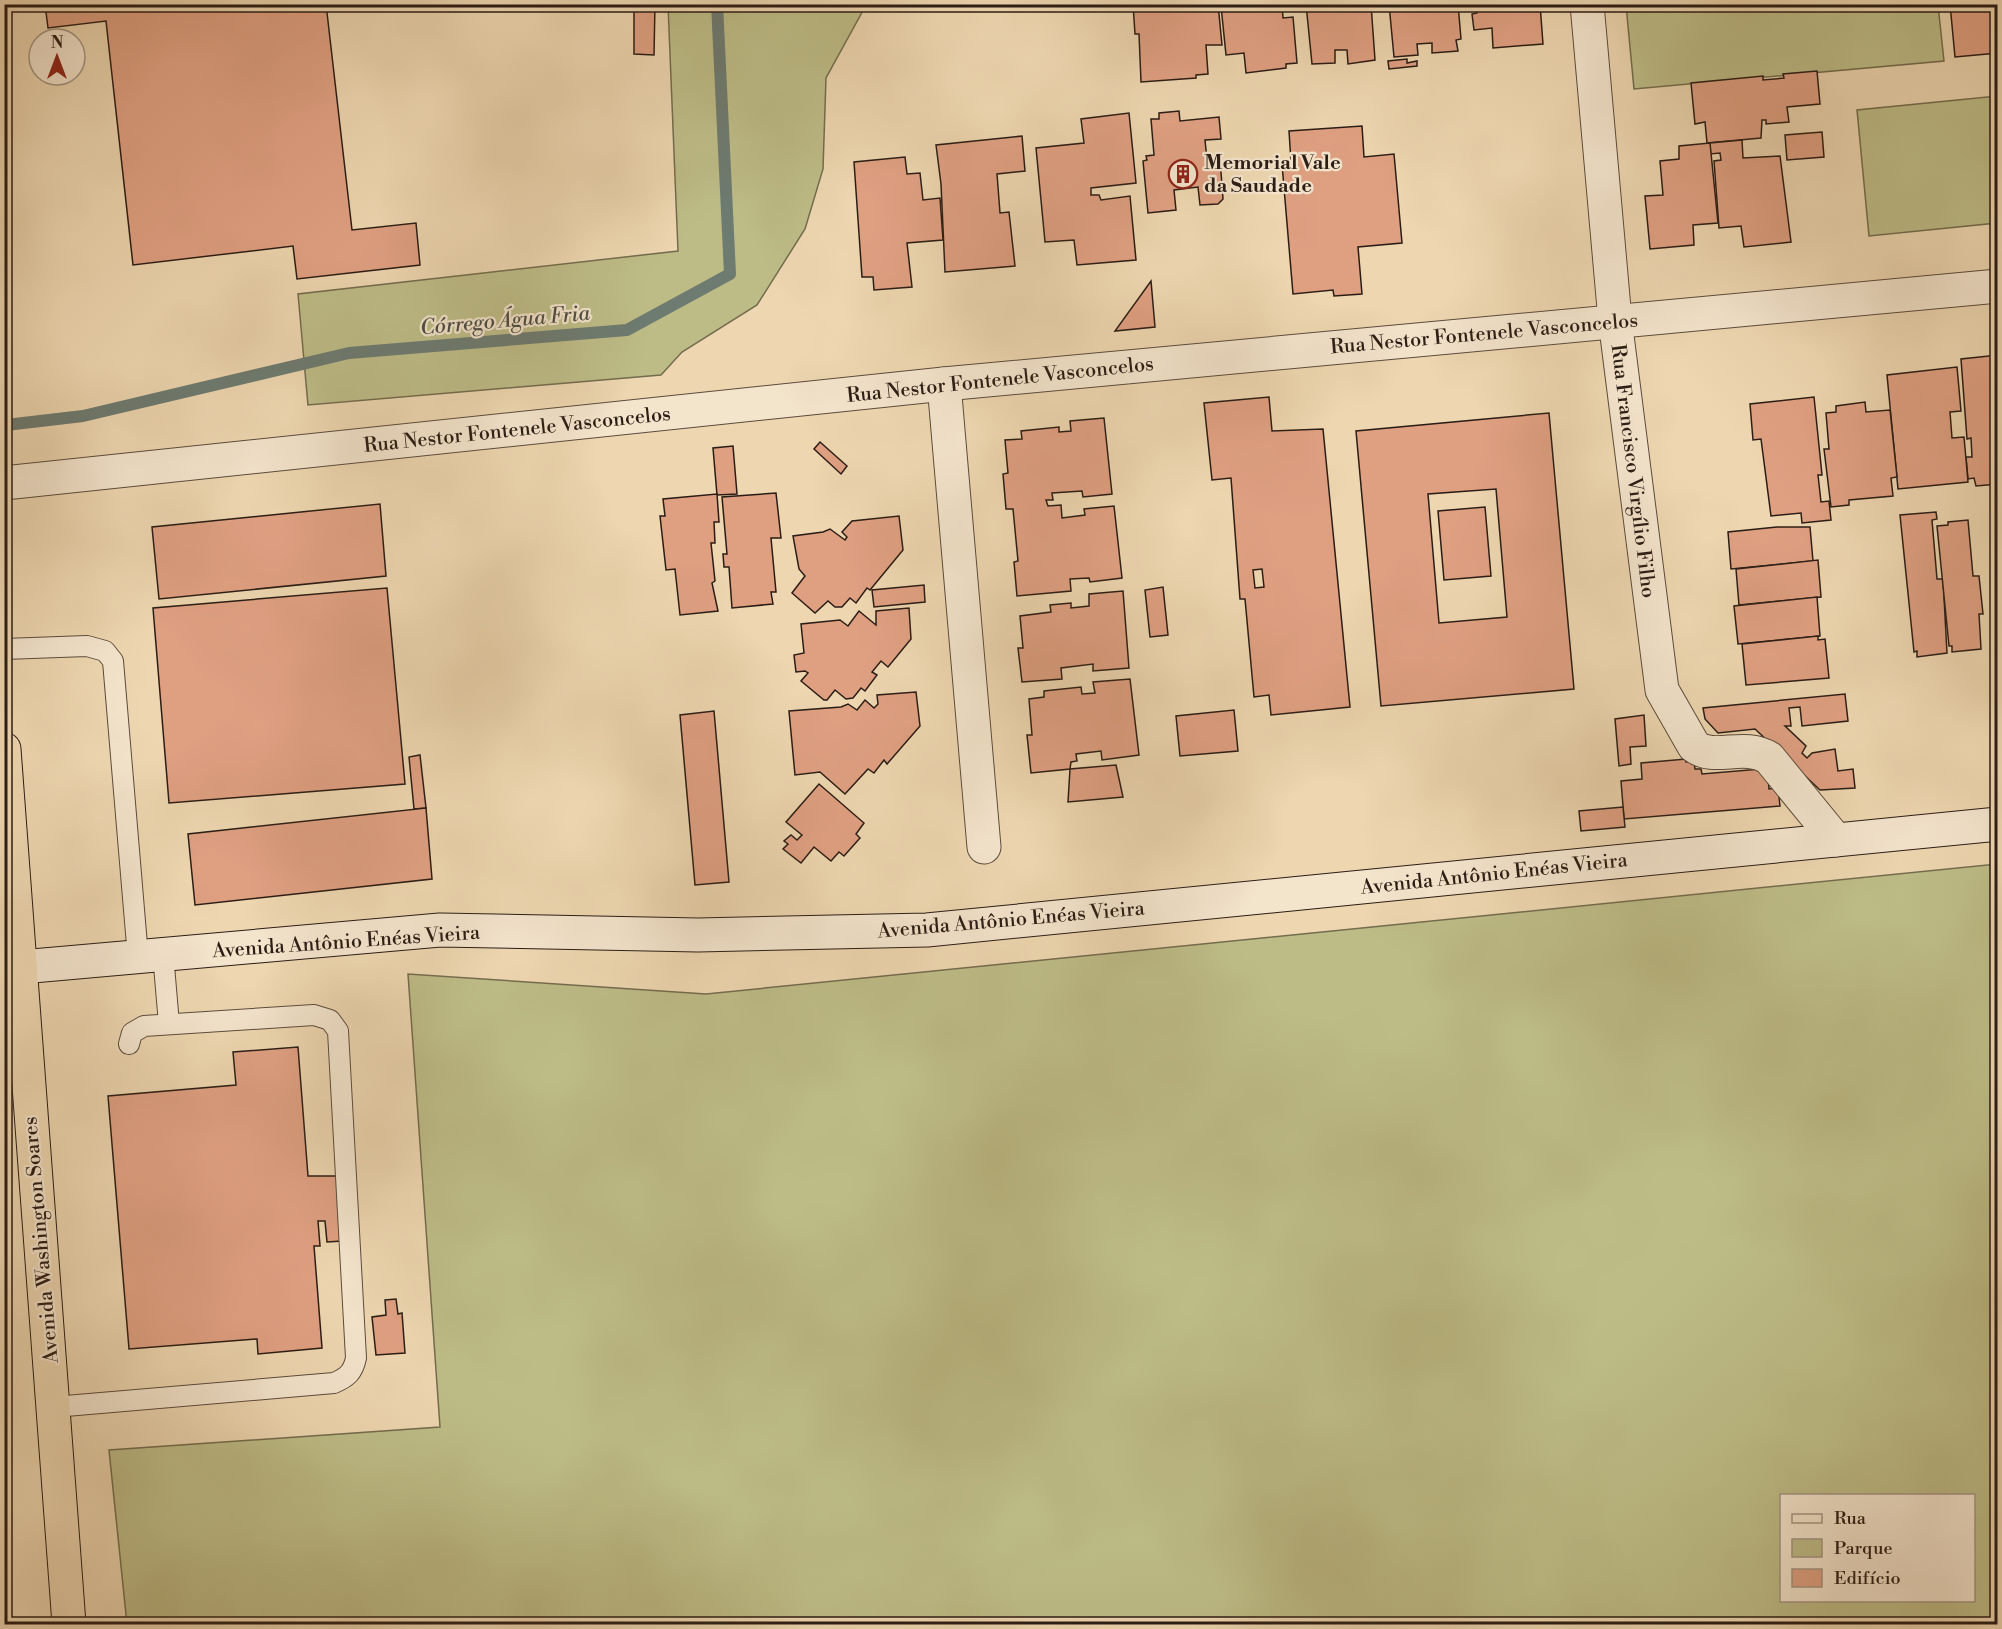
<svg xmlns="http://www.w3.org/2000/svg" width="2002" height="1629" font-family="'Libre Bodoni',serif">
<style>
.green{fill:#bdbc87;stroke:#746c4e;stroke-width:1.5;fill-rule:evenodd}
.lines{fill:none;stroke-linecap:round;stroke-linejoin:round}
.stream{stroke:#6d7b71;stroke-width:12}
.building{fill:#dfa082;stroke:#2b1d15;stroke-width:1.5;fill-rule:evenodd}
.lane-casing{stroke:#5c4b3c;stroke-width:22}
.street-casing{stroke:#5c4b3c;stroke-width:35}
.secondary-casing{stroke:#2b1d15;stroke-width:35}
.highway-casing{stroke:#2b1d15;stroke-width:35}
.lane{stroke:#f3e4cc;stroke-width:20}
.street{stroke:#f3e4cc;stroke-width:33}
.secondary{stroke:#f3e4cc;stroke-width:33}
.highway{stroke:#edd6b0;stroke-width:33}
.labels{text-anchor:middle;stroke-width:4.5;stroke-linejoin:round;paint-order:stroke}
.poi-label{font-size:20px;font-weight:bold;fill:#2b1d15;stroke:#f3e4cc;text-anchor:start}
.street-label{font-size:20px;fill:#2b1d15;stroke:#f3e4cc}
.water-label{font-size:21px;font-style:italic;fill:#4c4c43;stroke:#f3e4cc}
</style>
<rect width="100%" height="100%" fill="#edd6b0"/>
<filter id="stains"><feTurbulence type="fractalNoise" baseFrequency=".00333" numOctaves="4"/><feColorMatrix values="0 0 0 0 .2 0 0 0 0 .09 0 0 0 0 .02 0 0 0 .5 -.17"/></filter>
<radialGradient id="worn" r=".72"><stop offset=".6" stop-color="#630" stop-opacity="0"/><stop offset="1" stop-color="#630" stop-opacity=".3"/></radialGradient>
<g class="green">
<path d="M668,5H866L826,78L823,169L805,229L757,305L682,352L661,375L308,405L298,294L678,251Z"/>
<path d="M1626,5H1938L1944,61L1634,89Z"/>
<path d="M1997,96V223L1869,236L1857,110Z"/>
<path d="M1997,864V1624H127L109,1450L440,1427L408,974L706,994ZM1782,1496H1974V1600H1782Z"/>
</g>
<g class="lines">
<path class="stream" d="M6,425L83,416L349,353L627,330L730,274L717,4"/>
</g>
<g class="building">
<path d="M45,4H326L352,230L416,223L420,265L297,279L293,246L133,265L106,21L48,28Z"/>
<path d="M634,4H655L654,55L634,54Z"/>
<path d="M1133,4H1218L1222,45H1206L1208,74L1196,75V78L1141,82L1139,34H1135Z"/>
<path d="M1282,4L1283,18L1293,17L1297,63L1286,64V68L1246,73L1244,53L1226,55L1221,6Z"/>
<path d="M1306,4H1371L1375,60L1348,64L1347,50H1335V63L1312,64Z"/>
<path d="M1389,4H1458L1461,39L1456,40L1458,51L1432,53V43L1417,44L1418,55L1394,57Z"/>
<path d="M1476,4H1540L1543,44L1493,48L1492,28L1474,30L1472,14L1477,13Z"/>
<path d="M1950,4H1998V53L1955,57Z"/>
<path d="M1407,59V63L1417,61V66L1389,69L1388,61Z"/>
<path d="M1817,71L1820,104L1787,107L1789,122L1766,124V120H1762L1761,138L1707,143L1705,122L1695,124L1691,83L1763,76V80L1784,78L1783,74Z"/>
<path d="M1179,111L1180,121L1219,117L1221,139L1205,140L1207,160L1220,159L1223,199L1218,204L1200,205L1198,187L1174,190L1176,210L1148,213L1143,161L1147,160L1146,156L1154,155L1151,119H1159V113Z"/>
<path d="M1129,113L1136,183L1091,188V195H1099L1101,200L1130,196L1136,260L1077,265L1074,240L1045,242L1036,148L1084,143L1081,119Z"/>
<path d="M1362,126L1364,157L1394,154L1402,243L1358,247L1362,294L1334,296L1333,290L1293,294L1282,164L1291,162L1289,131Z"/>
<path d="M1822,132L1824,157L1787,160L1785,135Z"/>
<path d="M1022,136L1025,171L997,174L1000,213L1009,212L1015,266L945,272L941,184L936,145Z"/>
<path d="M1742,140L1743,158L1780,156L1791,242L1744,247L1741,226L1719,228L1714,161L1721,160L1720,153L1710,154V143Z"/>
<path d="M1710,143L1718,223L1693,225L1694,245L1650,249L1645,196L1663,195L1660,161L1679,159V146Z"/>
<path d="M905,157L907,174L920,173L923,200L940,198L943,240L907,243L912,287L874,290L873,277H862L854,162Z"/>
<path d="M1151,281L1155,327L1115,331Z"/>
<path d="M1998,355V484L1976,486L1974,478L1968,479L1966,457H1972L1971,438L1967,439L1961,359Z"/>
<path d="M1957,367L1961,411L1950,412L1952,438L1964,437L1968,482L1898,489L1887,375Z"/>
<path d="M1269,397L1272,431L1323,429L1350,707L1271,715L1269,695L1254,697L1245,599H1240L1231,478L1212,480L1204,403ZM1262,569L1264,587L1255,588L1253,570Z"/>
<path d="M1814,397L1822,475H1818L1821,502L1829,501L1831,520L1802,523L1801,513L1771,516L1761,439L1753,440L1750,404Z"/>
<path d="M1865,402L1866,412L1890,410L1897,477L1891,478L1893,496L1849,500V505L1831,507L1824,449H1829L1826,413L1836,412V406Z"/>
<path d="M1549,413L1574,689L1381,706L1356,431ZM1496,489L1507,617L1439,623L1428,494Z"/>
<path d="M1104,418L1112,494L1083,497L1082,491L1052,493L1053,500H1046L1048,506L1061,505L1062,518L1085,515L1084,509L1114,506L1122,578L1090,582L1089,578L1070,579L1071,591L1017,596L1014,562L1018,561L1013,509H1006L1003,474L1008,473L1005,440L1022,439L1021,431L1059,427V432L1071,431L1070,421Z"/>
<path d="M820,442L847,466L841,474L814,449Z"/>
<path d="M733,446L737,494L717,495L713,448Z"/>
<path d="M776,493L781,538H771L776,592H771L773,604L732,608L729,567H724L723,554H727L722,497Z"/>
<path d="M717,494L719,522H714L715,543H711L715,581L712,583L718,611L680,615L675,569L666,570L660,516H665L663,499Z"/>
<path d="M380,504L386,576L159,599L152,527Z"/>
<path d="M1485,507L1491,576L1444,580L1438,511Z"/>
<path d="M1936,512L1937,519L1932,520L1937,579H1943L1947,653L1917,657V651L1914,652L1900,515Z"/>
<path d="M899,516L903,550L870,590L867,588L856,603L850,598L842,607H835L828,601L815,613L792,593L805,576L799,569L793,536L823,532L830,529L845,540L847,537L842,532L852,521Z"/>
<path d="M1968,520L1973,576H1979L1983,614H1979L1981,649L1952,652V646H1949L1937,526L1948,525V522Z"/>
<path d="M1777,527H1810L1813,561L1731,569L1728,532Z"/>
<path d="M1818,560L1821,597L1739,605L1736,569Z"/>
<path d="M924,585L925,602L874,607L872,590Z"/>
<path d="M1163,587L1168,635L1150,637L1145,590Z"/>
<path d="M387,588L405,784L169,803L153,608Z"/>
<path d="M1123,591L1129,668L1093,671V664L1061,668L1062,679L1022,682L1018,648H1023L1020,616L1051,612L1050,605L1071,603V608L1089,606V594Z"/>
<path d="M1817,597L1820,636L1738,644L1734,606Z"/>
<path d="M909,608L911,639L888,667L881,661L872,672L877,675L865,691L861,688L853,698L846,699L835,690L827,700H824L801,681L808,673L805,671L796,672L794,655L804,653L801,624L840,620L848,626L859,611L876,625V611Z"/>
<path d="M1818,636V640L1825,639L1829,678L1746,685L1742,644Z"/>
<path d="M1130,679L1139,755L1102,760L1101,751L1076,754L1077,761L1071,762L1070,769L1031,773L1027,735H1032L1029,699L1044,697V691L1081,687L1082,694L1095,693L1093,682Z"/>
<path d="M916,692L920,726L887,764L884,760L874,773L868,769L845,794L820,772L795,775L789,711L841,707L848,704L857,710L865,700L874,708L878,704L877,695Z"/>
<path d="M1845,694L1848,721L1802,726L1800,707L1789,708L1791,726H1785L1806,746L1802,753L1807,758L1812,753L1835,749L1838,771L1853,769L1855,788L1820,790L1755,729L1718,733L1705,719L1703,708Z"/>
<path d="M1234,710L1238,751L1180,756L1176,716Z"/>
<path d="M714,711L729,882L695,885L680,715Z"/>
<path d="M1644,715L1646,746L1630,747L1631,764L1619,766L1615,719Z"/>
<path d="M420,755L426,808L414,809L409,757Z"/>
<path d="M1686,759V762L1694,761L1695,769H1701L1702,774L1761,769L1768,776L1769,789L1778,788L1780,806L1624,819L1621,781L1642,779L1641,763Z"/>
<path d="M1116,765L1123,797L1068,802L1070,769Z"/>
<path d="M819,784L864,823L856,834L860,838L844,856L839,852L831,861L814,847L801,863L783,849L788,844L784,841L791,835L797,840L802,835L786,822Z"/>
<path d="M1623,807L1625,827L1581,831L1579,811Z"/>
<path d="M426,808L432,879L195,905L188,834Z"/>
<path d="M298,1047L308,1176H337L342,1241L327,1242L325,1221H318L320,1246H314L322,1348L258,1354L257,1339L129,1349L108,1096L236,1085L233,1052Z"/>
<path d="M396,1299L398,1314L402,1313L405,1353L376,1355L372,1317L386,1315L385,1300Z"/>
</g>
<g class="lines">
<g class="lane-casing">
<g id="lane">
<path d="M4,649L87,646L105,651L113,661L138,957"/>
<path d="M163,954L169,1024"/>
<path d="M54,1407L334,1383C348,1377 353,1372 356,1358L338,1031L330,1020L314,1015L144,1026L132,1033L129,1044"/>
</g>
</g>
<g class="street-casing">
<g id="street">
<path d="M1587,4L1615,320L1662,690L1694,746C1715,762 1743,742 1769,758L1836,840"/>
<path d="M944,384L984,847"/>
<path d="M4,483L944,384L1998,286"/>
</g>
</g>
<g class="secondary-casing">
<path id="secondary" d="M21,967L440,930L698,935L927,930L1998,824"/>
</g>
<g class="highway-casing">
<path id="highway" d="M4,749L69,1624"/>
</g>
<use href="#lane" class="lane"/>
<use href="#street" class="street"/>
<use href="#secondary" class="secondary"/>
<use href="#highway" class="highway"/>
</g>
<defs>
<g id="building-ring" transform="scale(1.5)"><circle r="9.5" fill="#f3e4cc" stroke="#8f2418" stroke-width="1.5"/><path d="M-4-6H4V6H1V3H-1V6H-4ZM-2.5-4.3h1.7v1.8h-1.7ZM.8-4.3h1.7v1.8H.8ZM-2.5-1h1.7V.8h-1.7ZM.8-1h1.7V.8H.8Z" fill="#8f2418"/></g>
</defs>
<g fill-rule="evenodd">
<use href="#building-ring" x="1183" y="174"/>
</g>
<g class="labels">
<g class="poi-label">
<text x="1204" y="169">Memorial Vale<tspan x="1204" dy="23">da Saudade</tspan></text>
</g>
<g class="street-label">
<text transform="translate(1484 333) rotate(-5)" y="7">Rua Nestor Fontenele Vasconcelos</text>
<text transform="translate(1000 379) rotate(-6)" y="7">Rua Nestor Fontenele Vasconcelos</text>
<text transform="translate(517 429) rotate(-6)" y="7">Rua Nestor Fontenele Vasconcelos</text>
<text transform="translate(1634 471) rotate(83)" y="7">Rua Francisco Virgílio Filho</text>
<text transform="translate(1494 873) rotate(-6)" y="7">Avenida Antônio Enéas Vieira</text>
<text transform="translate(1011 919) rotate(-5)" y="7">Avenida Antônio Enéas Vieira</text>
<text transform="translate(346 941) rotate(-4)" y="7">Avenida Antônio Enéas Vieira</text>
<text transform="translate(40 1240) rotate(-95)" y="7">Avenida Washington Soares</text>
</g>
<g class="water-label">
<text transform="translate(505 320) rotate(-5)" y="7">Córrego Água Fria</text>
</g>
</g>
<rect width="2002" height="1629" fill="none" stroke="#edd6b0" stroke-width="24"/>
<rect x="6" y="6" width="1990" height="1617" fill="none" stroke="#2b1d15" stroke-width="3"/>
<rect x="12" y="12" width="1978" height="1605" fill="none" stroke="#2b1d15" stroke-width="1.5"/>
<rect x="1780" y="1494" width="195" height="108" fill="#f3e4cc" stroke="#a39483" stroke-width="1.5"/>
<rect x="1792" y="1514" width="30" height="9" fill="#f3e4cc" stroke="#a39483" stroke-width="1.5"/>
<text x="1834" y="1524" font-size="18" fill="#2b1d15">Rua</text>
<rect x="1792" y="1539" width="30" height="18" fill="#bdbc87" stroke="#a39483" stroke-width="1.5"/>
<text x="1834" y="1554" font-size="18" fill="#2b1d15">Parque</text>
<rect x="1792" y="1569" width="30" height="18" fill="#dfa082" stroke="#a39483" stroke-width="1.5"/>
<text x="1834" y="1584" font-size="18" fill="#2b1d15">Edifício</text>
<g transform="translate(57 57)"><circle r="28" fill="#f3e4cc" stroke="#a39483" stroke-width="1.5"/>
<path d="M0-4.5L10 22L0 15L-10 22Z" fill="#8f2418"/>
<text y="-9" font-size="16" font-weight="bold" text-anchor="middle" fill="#2b1d15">N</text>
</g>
<rect width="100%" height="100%" filter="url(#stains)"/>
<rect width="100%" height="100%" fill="url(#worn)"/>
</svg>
